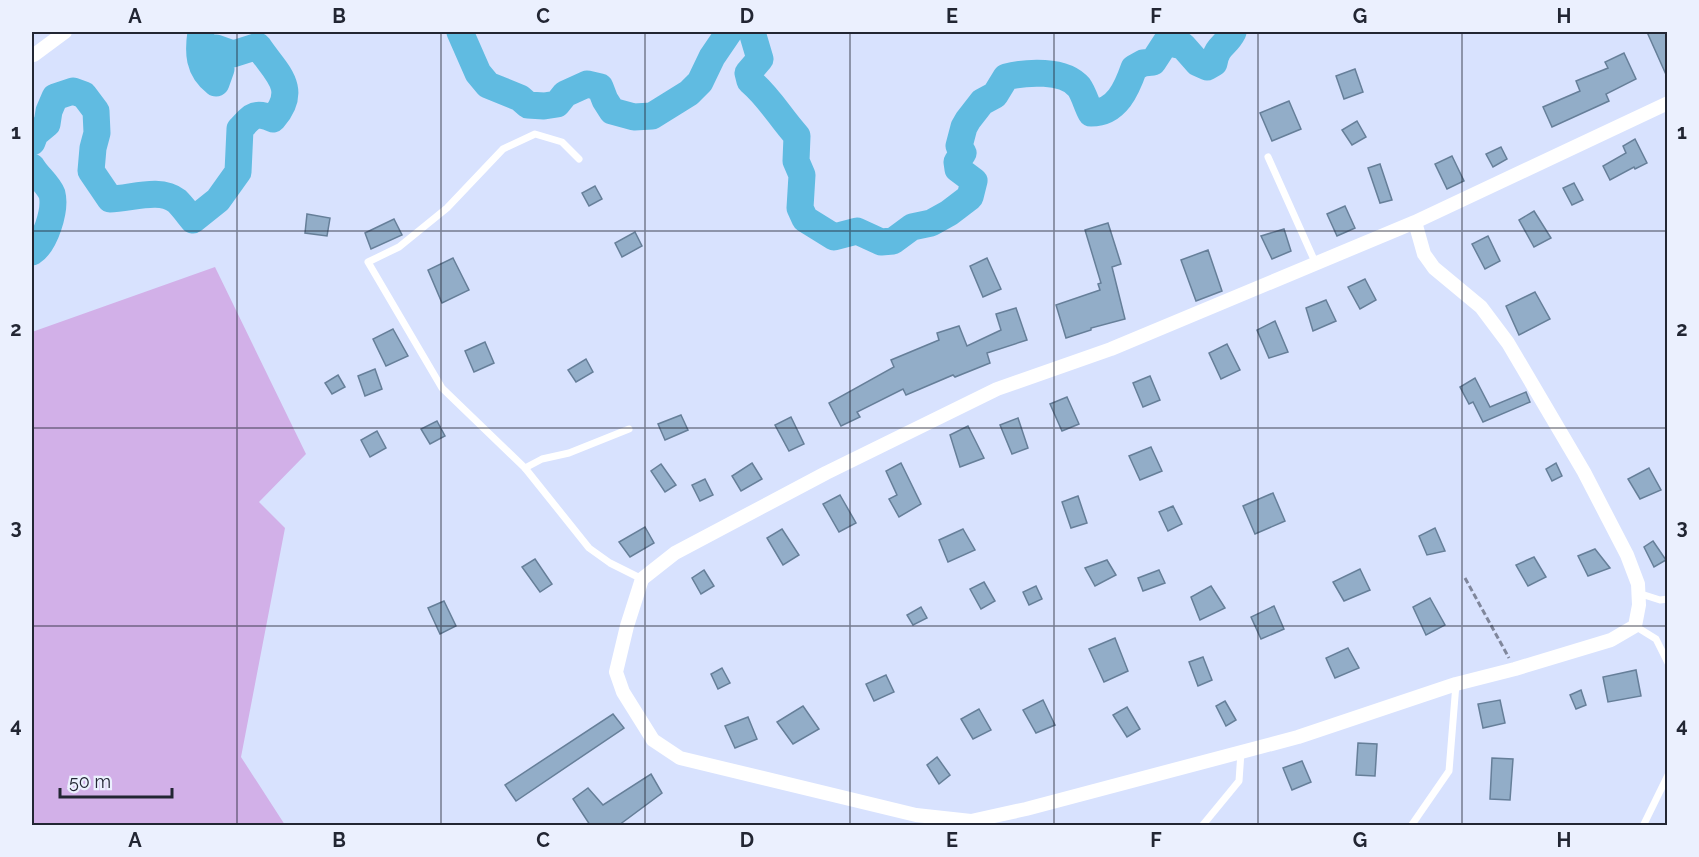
<svg xmlns="http://www.w3.org/2000/svg" width="1699" height="857" font-family="Raleway,sans-serif">
<style>
.grass{fill:#d2b0e8}
.lines{fill:none;stroke-linecap:round;stroke-linejoin:round}
.river{stroke:#60bbe1;stroke-width:27}
.building{fill:#92adc8;stroke:#667f99;stroke-width:1.5}
.path{stroke:#80879c;stroke-width:3;stroke-dasharray:6 3;stroke-linecap:butt}
.lane{stroke:#fff;stroke-width:7}
.street{stroke:#fff;stroke-width:14}
.grid{fill:none;stroke:#222633;stroke-width:1.5;stroke-opacity:0.55}
.neatline{fill:none;stroke:#222633;stroke-width:2}
.grid-label{font-size:20px;text-anchor:middle;font-weight:bold;fill:#222633}
</style>
<rect width="100%" height="100%" fill="#d8e2fe"/>
<path class="grass" d="M215,267L306,454L259,502L285,528L241,757L285,825H32V332Z"/>
<g class="lines">
<g class="river">
<path d="M460,32L478,73L488,85L520,98L528,105L544,106L557,104L565,94L587,84L600,87L605,100L612,111L634,117L652,116L689,93L700,82L712,57L729,32"/>
<path d="M752,32L760,59L748,73L750,81C770,98 779,116 797,136L796,161L802,175L800,208L805,219L834,237L857,231L881,242L893,241L912,227L931,223L949,213L970,197L974,181L958,169L957,162L963,153L959,146L964,127L968,120L982,102L995,95L1006,77C1026,72 1064,69 1079,87C1084,94 1087,106 1091,113C1117,113 1127,88 1134,68L1143,63L1153,62L1166,42L1183,46L1198,63L1207,67L1214,63C1217,45 1226,46 1233,32"/>
<path d="M32,142L35,134L47,124L49,111L55,97L73,91L84,95L96,111L97,133L93,148L91,171L110,199C130,199 160,187 177,201C183,207 188,214 193,220L218,200L238,172L240,129C252,116 255,111 273,119C300,88 275,72 258,46L233,54L216,48L221,69L216,83C198,69 198,52 201,32"/>
<path d="M32,167C37,176 48,184 52,194C56,210 45,244 32,252"/>
</g>
</g>
<g class="building">
<path d="M1647,32H1668V79Z"/>
<path d="M1624,53L1636,79L1606,94L1609,101L1552,127L1543,107L1580,91L1576,81L1608,68L1605,62Z"/>
<path d="M1355,69L1363,92L1344,99L1336,76Z"/>
<path d="M1289,101L1301,129L1272,141L1260,113Z"/>
<path d="M1357,121L1366,137L1352,145L1342,130Z"/>
<path d="M1635,139L1647,163L1635,169L1634,167L1610,180L1603,166L1626,153L1623,146Z"/>
<path d="M1501,147L1507,159L1493,167L1486,154Z"/>
<path d="M1452,156L1464,181L1447,189L1435,164Z"/>
<path d="M1380,164L1392,200L1380,203L1368,168Z"/>
<path d="M1574,183L1583,200L1572,205L1563,188Z"/>
<path d="M595,186L602,199L589,206L582,193Z"/>
<path d="M1345,206L1355,228L1337,236L1327,214Z"/>
<path d="M1534,211L1551,238L1534,247L1519,220Z"/>
<path d="M307,214L330,218L327,236L305,233Z"/>
<path d="M394,219L402,235L371,249L365,233Z"/>
<path d="M1108,223L1121,264L1112,267L1125,319L1091,328V330L1066,338L1056,305L1100,290L1098,284L1101,283L1085,230Z"/>
<path d="M1284,229L1291,251L1272,259L1261,236Z"/>
<path d="M635,232L642,246L622,257L615,243Z"/>
<path d="M1488,236L1500,261L1485,269L1472,244Z"/>
<path d="M1208,250L1222,291L1196,301L1181,260Z"/>
<path d="M453,258L469,290L442,303L428,270Z"/>
<path d="M987,258L1001,289L983,297L970,266Z"/>
<path d="M1365,279L1376,300L1360,309L1348,287Z"/>
<path d="M1535,292L1550,319L1519,335L1506,306Z"/>
<path d="M1326,300L1336,321L1313,331L1306,308Z"/>
<path d="M1016,308L1027,340L987,353L990,363L955,377L953,375L906,395L903,389L857,412L860,417L841,426L829,403L894,367L891,360L939,340L937,333L959,326L967,346L1001,330L996,314Z"/>
<path d="M1275,321L1288,352L1269,358L1257,330Z"/>
<path d="M393,329L408,356L386,366L373,339Z"/>
<path d="M485,342L494,363L474,372L465,351Z"/>
<path d="M1227,344L1240,370L1221,379L1209,353Z"/>
<path d="M586,359L593,372L576,382L568,370Z"/>
<path d="M375,369L382,389L365,396L358,376Z"/>
<path d="M338,375L345,387L332,394L325,383Z"/>
<path d="M1150,376L1160,400L1143,407L1133,383Z"/>
<path d="M1475,378L1490,407L1526,392L1530,402L1483,422L1473,402L1469,404L1460,387Z"/>
<path d="M1067,397L1079,424L1062,431L1050,404Z"/>
<path d="M681,415L688,430L665,440L658,424Z"/>
<path d="M791,417L804,444L789,451L775,425Z"/>
<path d="M1018,418L1028,448L1012,454L1000,425Z"/>
<path d="M437,421L445,436L430,444L421,429Z"/>
<path d="M968,426L984,458L960,467L950,435Z"/>
<path d="M377,431L386,448L370,457L361,440Z"/>
<path d="M1151,447L1162,471L1140,480L1129,456Z"/>
<path d="M752,463L762,479L741,491L732,476Z"/>
<path d="M901,463L921,504L899,517L889,499L897,495L886,471Z"/>
<path d="M1556,463L1562,476L1552,481L1546,469Z"/>
<path d="M661,464L676,485L665,492L651,471Z"/>
<path d="M1649,468L1661,490L1640,499L1628,479Z"/>
<path d="M705,479L713,495L700,501L692,485Z"/>
<path d="M1273,493L1285,521L1255,534L1243,506Z"/>
<path d="M840,495L856,523L839,532L823,504Z"/>
<path d="M1078,496L1087,523L1071,528L1062,502Z"/>
<path d="M1173,506L1182,524L1168,531L1159,512Z"/>
<path d="M645,527L654,543L630,557L619,542Z"/>
<path d="M1435,528L1445,551L1427,555L1419,536Z"/>
<path d="M782,529L799,555L783,565L767,538Z"/>
<path d="M963,529L975,550L948,562L939,540Z"/>
<path d="M1653,541L1666,560L1654,567L1644,547Z"/>
<path d="M1595,549L1610,568L1588,576L1578,556Z"/>
<path d="M1534,557L1546,577L1528,586L1516,565Z"/>
<path d="M535,559L552,584L540,592L522,567Z"/>
<path d="M1107,560L1116,575L1095,586L1085,568Z"/>
<path d="M1360,569L1370,590L1344,601L1333,582Z"/>
<path d="M704,570L714,586L701,594L692,578Z"/>
<path d="M1159,570L1165,583L1143,591L1138,578Z"/>
<path d="M984,582L995,601L981,609L970,589Z"/>
<path d="M1036,586L1042,599L1029,605L1023,592Z"/>
<path d="M1211,586L1225,608L1200,620L1191,597Z"/>
<path d="M1430,598L1445,625L1426,635L1413,607Z"/>
<path d="M444,601L456,626L440,634L428,608Z"/>
<path d="M1274,606L1284,629L1261,639L1251,617Z"/>
<path d="M921,607L927,618L913,625L907,615Z"/>
<path d="M1115,638L1128,671L1104,682L1089,649Z"/>
<path d="M1348,648L1359,668L1335,678L1326,658Z"/>
<path d="M1203,657L1212,680L1198,686L1189,662Z"/>
<path d="M722,668L730,683L718,689L711,674Z"/>
<path d="M1636,670L1641,696L1608,702L1603,677Z"/>
<path d="M886,675L894,692L874,701L866,684Z"/>
<path d="M1581,690L1586,705L1576,709L1570,695Z"/>
<path d="M1043,700L1055,725L1036,733L1023,710Z"/>
<path d="M1500,700L1505,723L1483,728L1478,704Z"/>
<path d="M1225,701L1236,720L1226,726L1216,706Z"/>
<path d="M803,706L819,729L793,744L777,722Z"/>
<path d="M1127,707L1140,729L1127,737L1113,715Z"/>
<path d="M979,709L991,730L973,739L961,719Z"/>
<path d="M613,714L624,728L516,801L505,785Z"/>
<path d="M748,717L757,739L735,748L725,726Z"/>
<path d="M1358,743L1377,744L1375,776L1356,775Z"/>
<path d="M937,757L950,775L939,784L927,765Z"/>
<path d="M1492,758L1513,759L1510,800L1490,799Z"/>
<path d="M1302,761L1311,782L1292,790L1283,768Z"/>
<path d="M651,774L662,793L619,825H590L573,799L588,788L603,805Z"/>
</g>
<g class="lines">
<path class="path" d="M1465,578L1509,658"/>
<g class="lane">
<path d="M1268,157L1316,264"/>
<path d="M579,159L562,142L535,134L503,149L447,208L399,247L368,262L442,388L525,468L589,548L610,563L642,579"/>
<path d="M525,468L542,459L569,453L629,429"/>
<path d="M1638,593L1660,600L1668,599"/>
<path d="M1635,626L1656,639L1668,663"/>
<path d="M1202,826L1239,781L1241,752"/>
<path d="M1411,826L1449,771L1456,684"/>
<path d="M1643,826L1668,775"/>
</g>
<g class="street">
<path d="M34,55L65,32"/>
<path d="M1415,222L1424,254L1434,268L1481,307L1508,343L1584,472L1627,555L1638,584L1639,605L1635,626L1611,640L1515,669L1456,684L1298,737L1026,809L971,821L916,815L680,758L653,740L623,692L616,672L627,626L642,579L675,553L826,473L997,389L1111,349L1415,222L1668,103"/>
</g>
</g>
<path class="grid" d="M237,32V826M441,32V826M645,32V826M850,32V826M1054,32V826M1258,32V826M1462,32V826M32,231H1668M32,428H1668M32,626H1668"/>
<rect width="1699" height="857" fill="none" stroke="#ebf0fe" stroke-width="66"/>
<path d="M60 788v9h112v-9" fill="none" stroke="#222633" stroke-width="3"/>
<text x="69" y="788" font-size="18" fill="#222633" stroke="#ebf0fe" stroke-width="4.5" paint-order="stroke">50 m</text>
<rect x="33" y="33" width="1633" height="791" class="neatline"/>
<g class="grid-label">
<text x="135" y="23">A</text>
<text x="339" y="23">B</text>
<text x="543" y="23">C</text>
<text x="747" y="23">D</text>
<text x="952" y="23">E</text>
<text x="1156" y="23">F</text>
<text x="1360" y="23">G</text>
<text x="1564" y="23">H</text>
<text x="16" y="139">1</text>
<text x="1682" y="139">1</text>
<text x="16" y="336">2</text>
<text x="1682" y="336">2</text>
<text x="16" y="534">3</text>
<text x="1682" y="534">3</text>
<text x="16" y="732">4</text>
<text x="1682" y="732">4</text>
<text x="135" y="847">A</text>
<text x="339" y="847">B</text>
<text x="543" y="847">C</text>
<text x="747" y="847">D</text>
<text x="952" y="847">E</text>
<text x="1156" y="847">F</text>
<text x="1360" y="847">G</text>
<text x="1564" y="847">H</text>
</g>
</svg>
